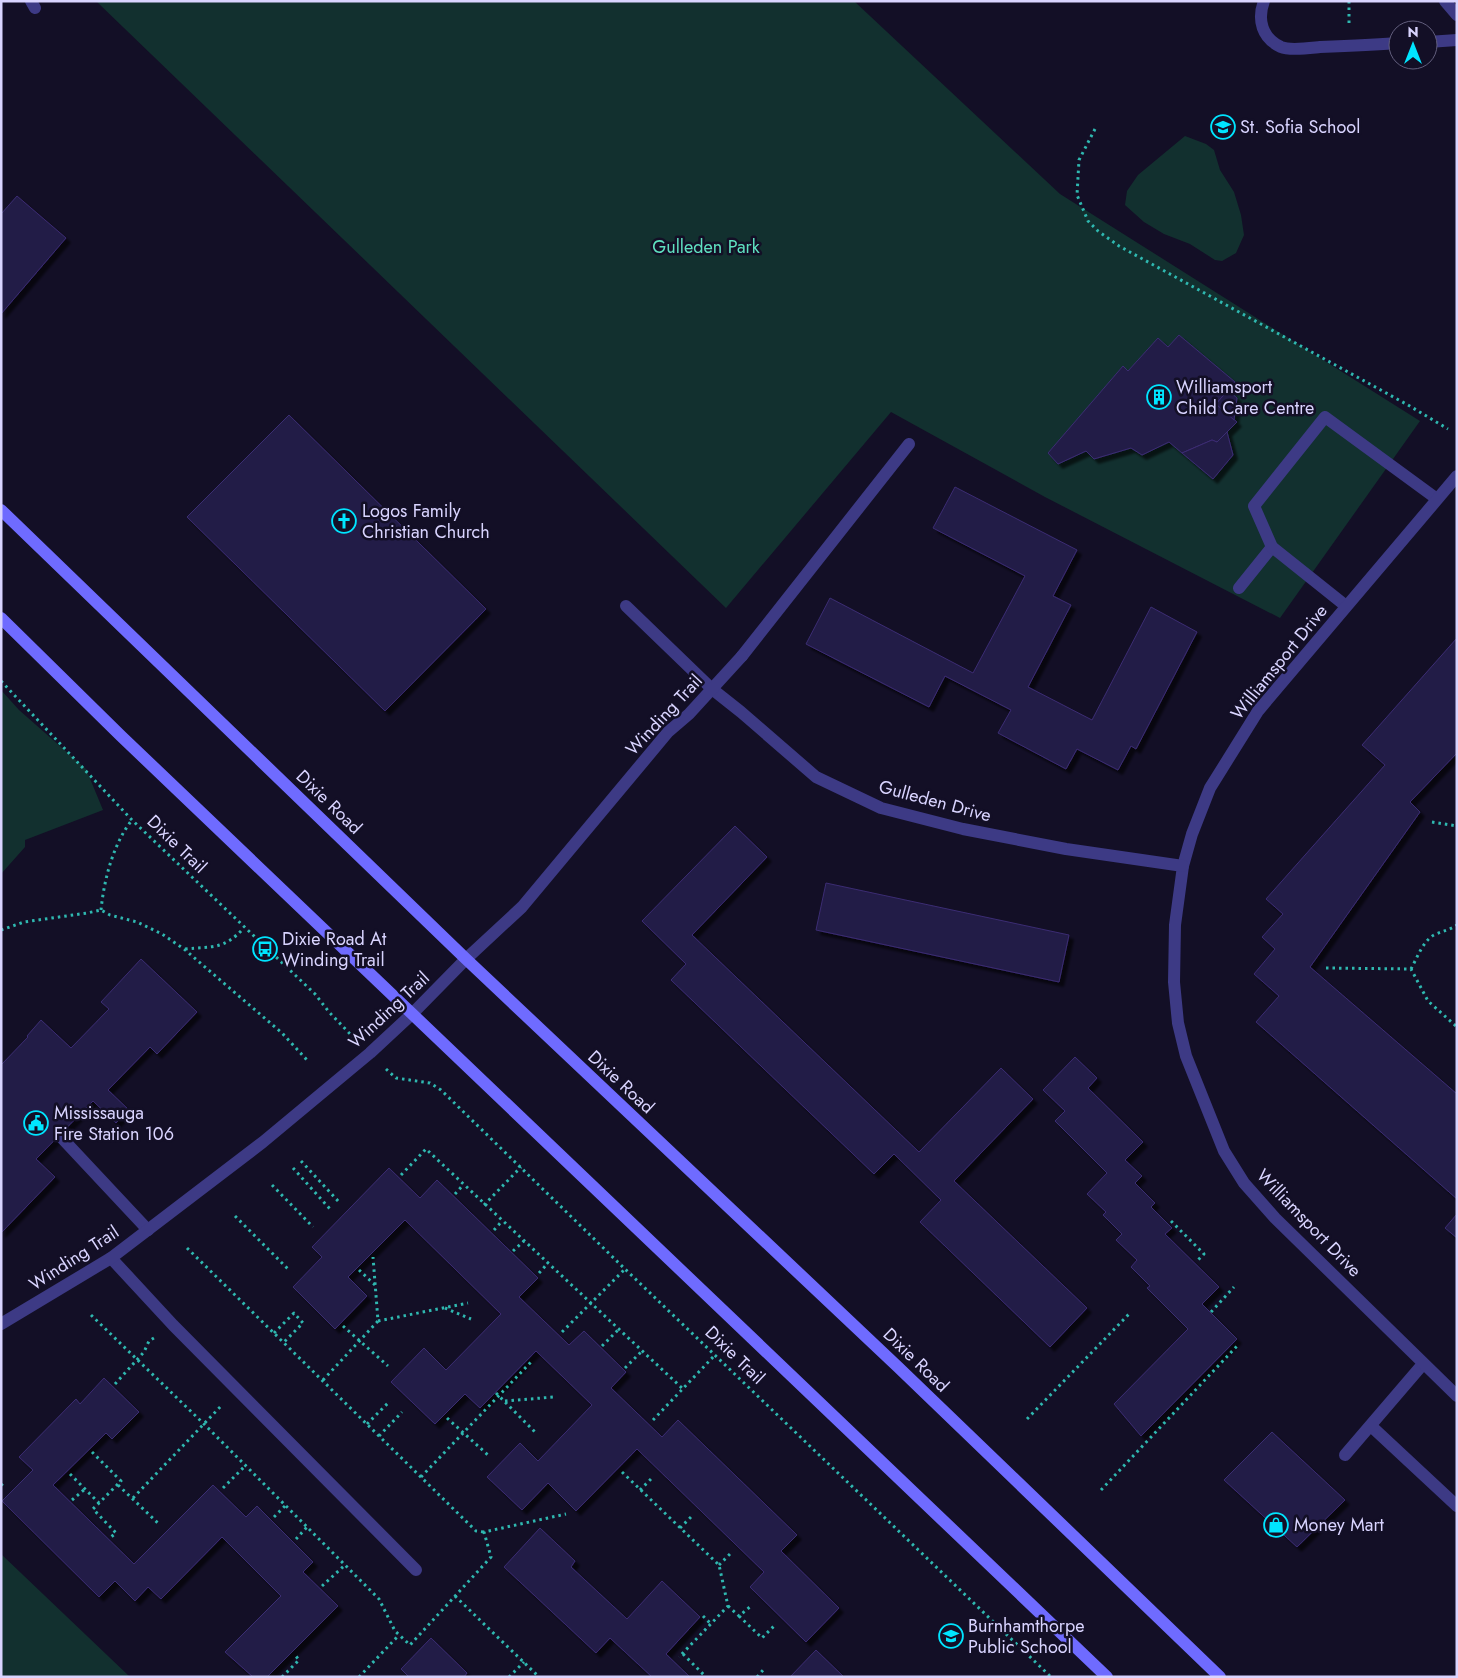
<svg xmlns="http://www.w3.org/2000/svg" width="1458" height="1678" font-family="Jost,sans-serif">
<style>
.green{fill:#12302f}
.building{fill:#241b47;stroke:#3b2d73;filter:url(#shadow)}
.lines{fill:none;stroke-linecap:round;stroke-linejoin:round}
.path{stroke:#2fb8b0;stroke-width:3;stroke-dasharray:2.5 4;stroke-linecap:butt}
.lane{stroke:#3d3a85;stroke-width:12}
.street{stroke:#3d3a85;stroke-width:12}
.secondary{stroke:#6f6bff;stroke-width:12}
.labels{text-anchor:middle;stroke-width:5;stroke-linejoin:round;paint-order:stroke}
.poi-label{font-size:18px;fill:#d9d4ff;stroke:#130f26;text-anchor:start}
.park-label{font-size:18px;fill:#5fe0c0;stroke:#130f26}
.street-label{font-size:18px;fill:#d9d4ff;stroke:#130f26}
</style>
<defs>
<filter id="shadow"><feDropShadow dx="4.5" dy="4.5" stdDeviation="1" flood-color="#0009"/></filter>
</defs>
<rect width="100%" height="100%" fill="#130f26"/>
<g class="green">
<path d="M96,1H854L1060,194L1420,421L1280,618L1045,497L891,412L726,608Z"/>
<path d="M1185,136L1206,144L1214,150L1220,170L1234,192L1241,215L1244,235L1236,253L1222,261L1215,260L1190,244L1164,234L1144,222L1125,205L1127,191L1138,175Z"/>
<path d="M1,690L19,710L86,769L103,810L25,840V847L1,874Z"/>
<path d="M1,1554L130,1677H1Z"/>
</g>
<g class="building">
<path d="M17,196L66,238L1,314V214Z"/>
<path d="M1179,335L1235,382L1216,404L1237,422L1217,442L1212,440L1182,453L1169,442L1142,455L1131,448L1094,459L1086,451L1058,464L1048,453L1123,366L1128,371L1158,338L1168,347Z"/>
<path d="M1228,390L1237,398L1234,420L1216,404Z"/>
<path d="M289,415L486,609L385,711L187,517Z"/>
<path d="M1227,432L1233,455L1213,479L1182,453L1212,440L1217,442Z"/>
<path d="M955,487L1077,550L1053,596L1071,605L1028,687L1092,720L1151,607L1197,632L1136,749L1131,746L1118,770L1077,749L1066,769L998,733L1011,710L945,676L929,707L806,644L830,598L973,673L1025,576L933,528Z"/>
<path d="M1457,638V753L1410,802L1420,812L1310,967L1457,1094V1199L1256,1022L1279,996L1254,974L1275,949L1262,937L1283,914L1266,899L1385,765L1362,745Z"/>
<path d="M735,826L767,857L692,935L919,1152L1001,1068L1033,1099L954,1181L1087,1308L1050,1347L920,1222L941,1200L894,1154L874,1174L671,980L686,964L642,921Z"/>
<path d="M826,883L1069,935L1059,982L816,930Z"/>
<path d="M141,959L197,1012L157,1054L150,1047L108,1090L129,1110L116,1123L93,1101L36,1159L55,1177L1,1233V1065L28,1037L27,1036L41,1020L71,1048L109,1009L101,1002Z"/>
<path d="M1075,1057L1097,1078L1088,1088L1143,1142L1125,1160L1142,1176L1135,1183L1155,1203L1151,1207L1172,1228L1165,1234L1219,1287L1202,1304L1237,1339L1141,1436L1114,1404L1188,1329L1147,1288L1150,1286L1131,1267L1137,1260L1116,1240L1122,1234L1103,1215L1106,1212L1087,1194L1107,1173L1055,1121L1065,1111L1043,1090Z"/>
<path d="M389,1168L420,1198L437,1180L538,1278L519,1297L569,1345L584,1331L626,1372L611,1388L662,1437L678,1420L797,1535L781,1551L839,1608L806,1642L750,1587L764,1572L637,1449L576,1511L548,1483L522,1510L487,1477L520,1443L538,1461L592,1405L536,1351L480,1408L465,1394L435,1424L391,1382L424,1348L446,1370L501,1314L405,1220L348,1277L367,1296L335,1329L293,1287L322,1257L312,1247Z"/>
<path d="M1457,1214V1238L1445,1228Z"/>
<path d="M104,1378L139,1412L112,1439L106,1433L53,1485L134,1564L213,1485L246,1517L257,1506L313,1562L303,1572L338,1606L267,1677H253L225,1652L281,1596L222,1537L161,1599L148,1587L135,1601L115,1581L99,1597L2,1501L33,1470L19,1457L76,1399L80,1404Z"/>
<path d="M1272,1432L1345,1500L1297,1547L1224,1480Z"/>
<path d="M540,1528L575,1561L571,1567L627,1619L662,1581L700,1617L666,1654L690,1677H652L610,1638L596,1653L504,1567Z"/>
<path d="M431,1638L467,1673L464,1677H409L401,1669Z"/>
<path d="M816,1650L844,1677H790Z"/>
</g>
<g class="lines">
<g class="path">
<path d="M1349,1V23"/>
<path d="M1095,129L1079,160L1077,195L1088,221L1098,231L1119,246L1408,405L1448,429"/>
<path d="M1,681L132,820L315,994L329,1012L353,1037"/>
<path d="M1432,822L1457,826"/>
<path d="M101,910C104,880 113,844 132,820"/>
<path d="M1,930L24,922L87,913L101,910L110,915L137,922L162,934L184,949L282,1033L307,1060"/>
<path d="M185,949C214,946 223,950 244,928"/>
<path d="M1326,968L1411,969L1428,1001L1457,1027"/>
<path d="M1411,969C1417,958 1423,941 1434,935C1442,931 1450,930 1457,925"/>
<path d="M386,1069L396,1078L430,1083L441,1090L625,1269L1051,1677"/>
<path d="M301,1161L339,1202"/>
<path d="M293,1168L330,1209"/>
<path d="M401,1175L426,1149L683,1389"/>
<path d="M272,1185L313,1227"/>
<path d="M455,1194L463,1185"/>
<path d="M484,1205L521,1167"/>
<path d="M235,1216L288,1269"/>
<path d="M1171,1221L1204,1254L1196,1262"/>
<path d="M494,1230L502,1221"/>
<path d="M187,1248L476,1531L484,1532"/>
<path d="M513,1251L524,1241"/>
<path d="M359,1270L375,1285"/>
<path d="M539,1273L548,1263"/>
<path d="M445,1308L471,1319"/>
<path d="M1211,1312L1234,1287"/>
<path d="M91,1315L204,1424L379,1599L395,1631L410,1645L491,1557L484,1532L566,1514"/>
<path d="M378,1321L468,1303"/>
<path d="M343,1326L388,1366"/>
<path d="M562,1332L625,1269"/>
<path d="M274,1333L294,1313L303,1323L284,1342"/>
<path d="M602,1346L619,1329"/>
<path d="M625,1368L642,1351"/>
<path d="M323,1380L378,1321L373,1257"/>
<path d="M115,1384L144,1352L149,1341L154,1338"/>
<path d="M496,1393L536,1433"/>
<path d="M505,1401L554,1397"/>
<path d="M447,1418L488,1455"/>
<path d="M1027,1419L1129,1314"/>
<path d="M653,1420L715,1355"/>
<path d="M367,1424L390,1401"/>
<path d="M379,1436L402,1412"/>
<path d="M92,1452L121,1481L93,1509L116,1533L111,1537"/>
<path d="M622,1472L719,1565L728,1606L679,1657"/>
<path d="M70,1474L99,1503"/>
<path d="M421,1477L531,1362"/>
<path d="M1,1484L5,1488"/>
<path d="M118,1485L160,1525"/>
<path d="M223,1488L245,1466"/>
<path d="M640,1490L652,1478"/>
<path d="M1101,1490L1237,1346"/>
<path d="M133,1498L222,1405"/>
<path d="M72,1500L85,1489"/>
<path d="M274,1517L285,1506"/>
<path d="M680,1528L693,1515"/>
<path d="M296,1539L307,1527"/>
<path d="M719,1565L730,1554"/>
<path d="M322,1586L345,1565"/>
<path d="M455,1596L539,1677"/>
<path d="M728,1606L739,1616L751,1606"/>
<path d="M703,1616L711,1624"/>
<path d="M739,1616L762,1638L775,1625"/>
<path d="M683,1654L706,1677"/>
<path d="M282,1677L299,1660L295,1655"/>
<path d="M359,1677L399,1635"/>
<path d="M509,1677L524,1662"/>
<path d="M757,1677L764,1669"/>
</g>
<g class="lane">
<path d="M1264,1C1257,20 1262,38 1281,47C1290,51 1310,48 1320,47C1346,46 1372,45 1398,43"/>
<path d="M1445,1L1457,15"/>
<path d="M1428,42L1457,40"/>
<path d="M1239,588L1272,547"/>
<path d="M1346,606L1272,547L1254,506L1325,417L1437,499"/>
<path d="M742,656L909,444"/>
<path d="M60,1136L148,1230"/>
<path d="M111,1258L173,1325L416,1570"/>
<path d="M1371,1426L1457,1506"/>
<path d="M1345,1455L1423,1364"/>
</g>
<g class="street">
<path d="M31,1L35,8"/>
<path d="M1457,476L1258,711L1210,788L1192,834L1183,866L1175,925L1174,982L1178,1023L1186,1056L1224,1151L1244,1183L1275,1218L1457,1396"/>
<path d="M626,606L712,689L741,712L816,777L881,808L963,829L1066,849L1183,866"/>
<path d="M1,1324L111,1258L263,1142L370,1053L413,1013L466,959L522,907L668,732L689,714L742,656"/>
</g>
<g class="secondary">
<path d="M1,510L466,959L898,1367L1220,1677"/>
<path d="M1,618L121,736L1107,1677"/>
</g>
</g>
<defs>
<g id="school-ring" transform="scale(1.25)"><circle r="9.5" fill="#130f26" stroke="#00e5ff" stroke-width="1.5"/><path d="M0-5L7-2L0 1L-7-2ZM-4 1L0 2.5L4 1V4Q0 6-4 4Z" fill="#00e5ff"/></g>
<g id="building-ring" transform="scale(1.25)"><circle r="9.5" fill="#130f26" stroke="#00e5ff" stroke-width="1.5"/><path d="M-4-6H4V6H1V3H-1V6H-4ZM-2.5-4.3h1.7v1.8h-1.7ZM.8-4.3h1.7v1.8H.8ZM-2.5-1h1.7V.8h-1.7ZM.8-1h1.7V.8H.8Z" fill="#00e5ff"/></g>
<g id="church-ring" transform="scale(1.25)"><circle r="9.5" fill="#130f26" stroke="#00e5ff" stroke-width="1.5"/><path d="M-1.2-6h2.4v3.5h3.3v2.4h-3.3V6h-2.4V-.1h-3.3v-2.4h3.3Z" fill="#00e5ff"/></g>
<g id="bus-ring" transform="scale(1.25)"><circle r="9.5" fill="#130f26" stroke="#00e5ff" stroke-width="1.5"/><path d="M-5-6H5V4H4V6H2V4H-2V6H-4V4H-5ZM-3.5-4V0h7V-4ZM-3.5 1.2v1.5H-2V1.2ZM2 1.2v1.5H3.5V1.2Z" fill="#00e5ff"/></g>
<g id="civic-ring" transform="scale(1.25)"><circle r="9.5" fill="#130f26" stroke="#00e5ff" stroke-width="1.5"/><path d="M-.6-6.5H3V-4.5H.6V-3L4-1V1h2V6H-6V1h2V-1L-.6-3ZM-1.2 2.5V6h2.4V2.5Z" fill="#00e5ff"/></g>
<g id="shop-ring" transform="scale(1.25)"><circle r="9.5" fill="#130f26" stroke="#00e5ff" stroke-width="1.5"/><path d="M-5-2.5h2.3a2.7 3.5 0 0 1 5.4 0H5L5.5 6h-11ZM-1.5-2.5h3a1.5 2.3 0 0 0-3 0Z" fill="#00e5ff"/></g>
</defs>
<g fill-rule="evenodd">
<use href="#school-ring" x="1223" y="127"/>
<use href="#building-ring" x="1159" y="397"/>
<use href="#church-ring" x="344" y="521"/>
<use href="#bus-ring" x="265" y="949"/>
<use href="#civic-ring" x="36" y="1123"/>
<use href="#shop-ring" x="1276" y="1525"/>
<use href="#school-ring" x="951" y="1636"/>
</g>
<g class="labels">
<g class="poi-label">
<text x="1240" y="133">St. Sofia School</text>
<text x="1176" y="393">Williamsport<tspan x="1176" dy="21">Child Care Centre</tspan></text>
<text x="362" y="517">Logos Family<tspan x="362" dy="21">Christian Church</tspan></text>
<text x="282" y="945">Dixie Road At<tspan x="282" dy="21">Winding Trail</tspan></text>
<text x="54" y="1119">Mississauga<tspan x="54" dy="21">Fire Station 106</tspan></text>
<text x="1294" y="1531">Money Mart</text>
<text x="968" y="1632">Burnhamthorpe<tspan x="968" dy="21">Public School</tspan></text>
</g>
<g class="park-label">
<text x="706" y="253">Gulleden Park</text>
</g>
<g class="street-label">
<text transform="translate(1279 662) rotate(-51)" y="6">Williamsport Drive</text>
<text transform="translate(664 715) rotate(-47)" y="6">Winding Trail</text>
<text transform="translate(935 801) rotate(15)" y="6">Gulleden Drive</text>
<text transform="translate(329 802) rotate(44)" y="6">Dixie Road</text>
<text transform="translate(177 844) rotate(44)" y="6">Dixie Trail</text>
<text transform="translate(389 1010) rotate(-43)" y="6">Winding Trail</text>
<text transform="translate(621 1082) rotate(43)" y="6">Dixie Road</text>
<text transform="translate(1309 1223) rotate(46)" y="6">Williamsport Drive</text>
<text transform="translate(74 1258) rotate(-33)" y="6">Winding Trail</text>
<text transform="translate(735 1355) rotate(44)" y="6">Dixie Trail</text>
<text transform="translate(916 1360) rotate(44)" y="6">Dixie Road</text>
</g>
</g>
<rect width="1458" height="1678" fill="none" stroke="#d9d4ff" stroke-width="5"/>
<g transform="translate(1413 45)"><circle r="24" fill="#130f26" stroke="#625e7d"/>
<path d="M0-4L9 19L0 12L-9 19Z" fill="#00e5ff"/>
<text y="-8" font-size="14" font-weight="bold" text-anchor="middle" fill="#d9d4ff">N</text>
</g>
</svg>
